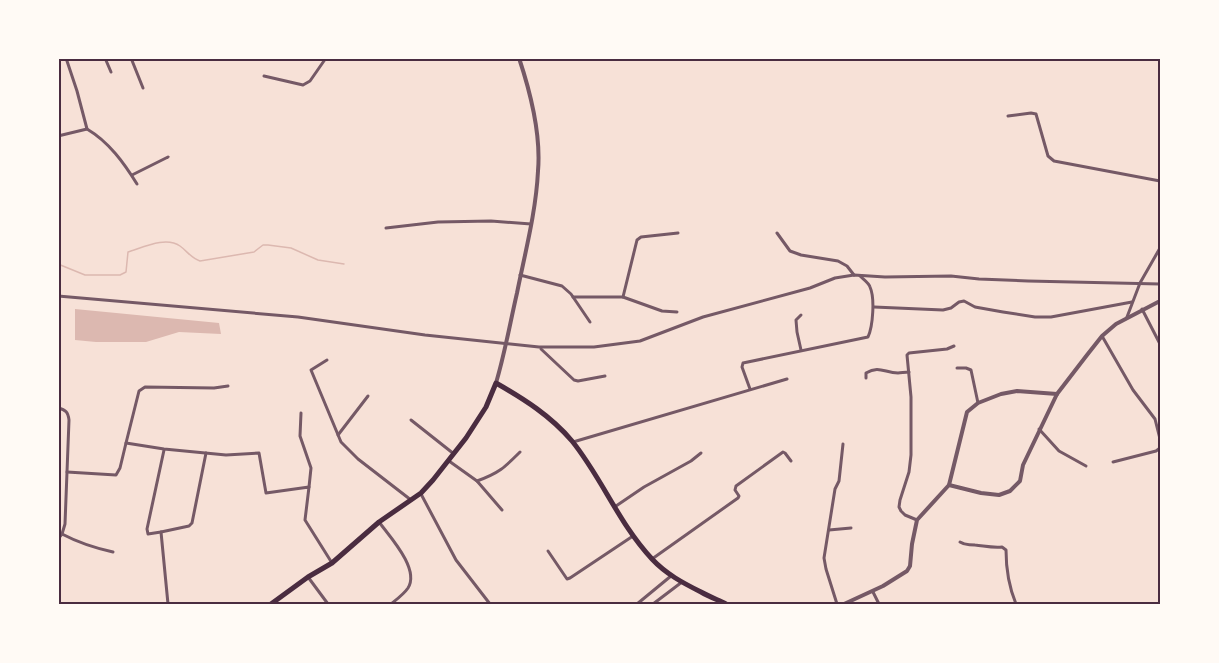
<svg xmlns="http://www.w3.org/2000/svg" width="1219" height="663" font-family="Manrope,sans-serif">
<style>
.water{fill:#dcb8b0}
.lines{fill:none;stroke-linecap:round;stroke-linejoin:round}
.stream{stroke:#dcb8b0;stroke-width:1.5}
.minor{stroke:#755966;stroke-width:3}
.tertiary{stroke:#755966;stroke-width:4}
.primary{stroke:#4a2c40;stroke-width:5}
.neatline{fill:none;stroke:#4a2c40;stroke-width:2}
</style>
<rect width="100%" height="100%" fill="#f7e1d7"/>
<path class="water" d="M75,309L219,323L221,334L179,332L146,342H96L75,340Z"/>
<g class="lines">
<path class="stream" d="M58,264L85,275H120L126,272L128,252C144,247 166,236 180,246C187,251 191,258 200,261L254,252L263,245H268L291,248L318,260L344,264"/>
<g class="minor">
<path d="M66,58L77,91L87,129"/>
<path d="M105,58L111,72"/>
<path d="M131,58L143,88"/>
<path d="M264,76L303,85L310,81L326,58"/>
<path d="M1008,116L1031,113L1036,114L1048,156L1054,161L1160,181"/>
<path d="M58,136L87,129C109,142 124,163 137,184"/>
<path d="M132,175L168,157"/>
<path d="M386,228L438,222L491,221L531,224"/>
<path d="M777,233L790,251L801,255L838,261L847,266L854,275"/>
<path d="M520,275L562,286L571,294L590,322"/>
<path d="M58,296L298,317L425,335L539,347H594L640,341L703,317L810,288L835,278L854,275L885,277L951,276L979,279L1028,281L1160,284"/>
<path d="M573,297H623L637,240L641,237L678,233"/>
<path d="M623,297L662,311L677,312"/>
<path d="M874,307L943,310L951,308L959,302L964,301L975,307L1003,312L1035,317H1051L1132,302"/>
<path d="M1142,309L1160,344"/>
<path d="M801,315L796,320L797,332L801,350"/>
<path d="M1127,317L1140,283L1160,248"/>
<path d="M1102,336L1133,390L1155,419L1160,439"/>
<path d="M541,349L574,380L578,381L605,376"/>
<path d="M327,360L311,370L341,442L358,459L411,500"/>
<path d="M957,368H966L971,370L978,403"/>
<path d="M866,378V373C879,365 885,373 898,373C901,373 905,372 909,372"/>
<path d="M750,389L742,367L743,363L868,337C873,326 875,298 870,287C869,283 863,279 860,276"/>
<path d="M58,408C66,410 68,412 69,420L65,524L62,534L58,539"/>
<path d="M301,413L300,436L311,468L309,487"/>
<path d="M411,420L454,454"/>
<path d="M1039,429L1059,451L1086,466"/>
<path d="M338,435L368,396"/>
<path d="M573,442L787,379"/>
<path d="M126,443L139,391L145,387L214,388L228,386"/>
<path d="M164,450L147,529L148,534L161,532L168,604"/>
<path d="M449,461L477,481L502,510"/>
<path d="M1113,462L1156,451L1160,448"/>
<path d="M67,472L116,475L120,468L126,443L164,449L226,455L259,453L266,493L309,487L305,520L332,563"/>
<path d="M477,481C499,473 504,468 520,452"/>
<path d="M421,494L456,560L490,604"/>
<path d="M616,506L644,487L691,461L701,453"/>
<path d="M917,520L905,515L901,511L899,507L900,500L909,472L911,455V397L907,355L909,353L947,349L954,346"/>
<path d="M379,522C390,537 420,569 408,588C404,594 396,600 391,604"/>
<path d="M829,530L851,528"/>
<path d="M161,532L189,526L192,523L206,453"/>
<path d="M62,534C79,543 95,548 113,552"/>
<path d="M960,542C966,546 968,544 975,545C985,546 992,548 1002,547L1006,550C1006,568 1009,587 1016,604"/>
<path d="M548,551L567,579L570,578L633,536"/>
<path d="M652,559L738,498L739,496L735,490L736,486L783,452L785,453L791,461"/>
<path d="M308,577L328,604"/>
<path d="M873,592L879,604"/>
<path d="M637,604L671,576"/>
<path d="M653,604L682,582"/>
<path d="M837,604L826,569L824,558L835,489L839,481L843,444"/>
</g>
<g class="tertiary">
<path d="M496,383C505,353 510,323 517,293C525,253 536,212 538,171C541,136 530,91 519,58"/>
<path d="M949,485L981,493L999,495L1010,491L1020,481L1023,465L1057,394L1087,355L1102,336L1116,324L1160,301"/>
<path d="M844,604L883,586L907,571L910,566L912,544L917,520L949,485L967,412L978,403L1001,394L1017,391L1057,394"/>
</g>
<path class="primary" d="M271,604L308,577L332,563L379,522L421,493L433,480L466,438L486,407L496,383C524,399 551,416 572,441C602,478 619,524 652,559C666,574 683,583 701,592C710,597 718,600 726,604"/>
</g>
<rect width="1219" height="663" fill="none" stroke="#fffaf5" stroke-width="120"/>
<rect x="60" y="60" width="1099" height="543" class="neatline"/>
</svg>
